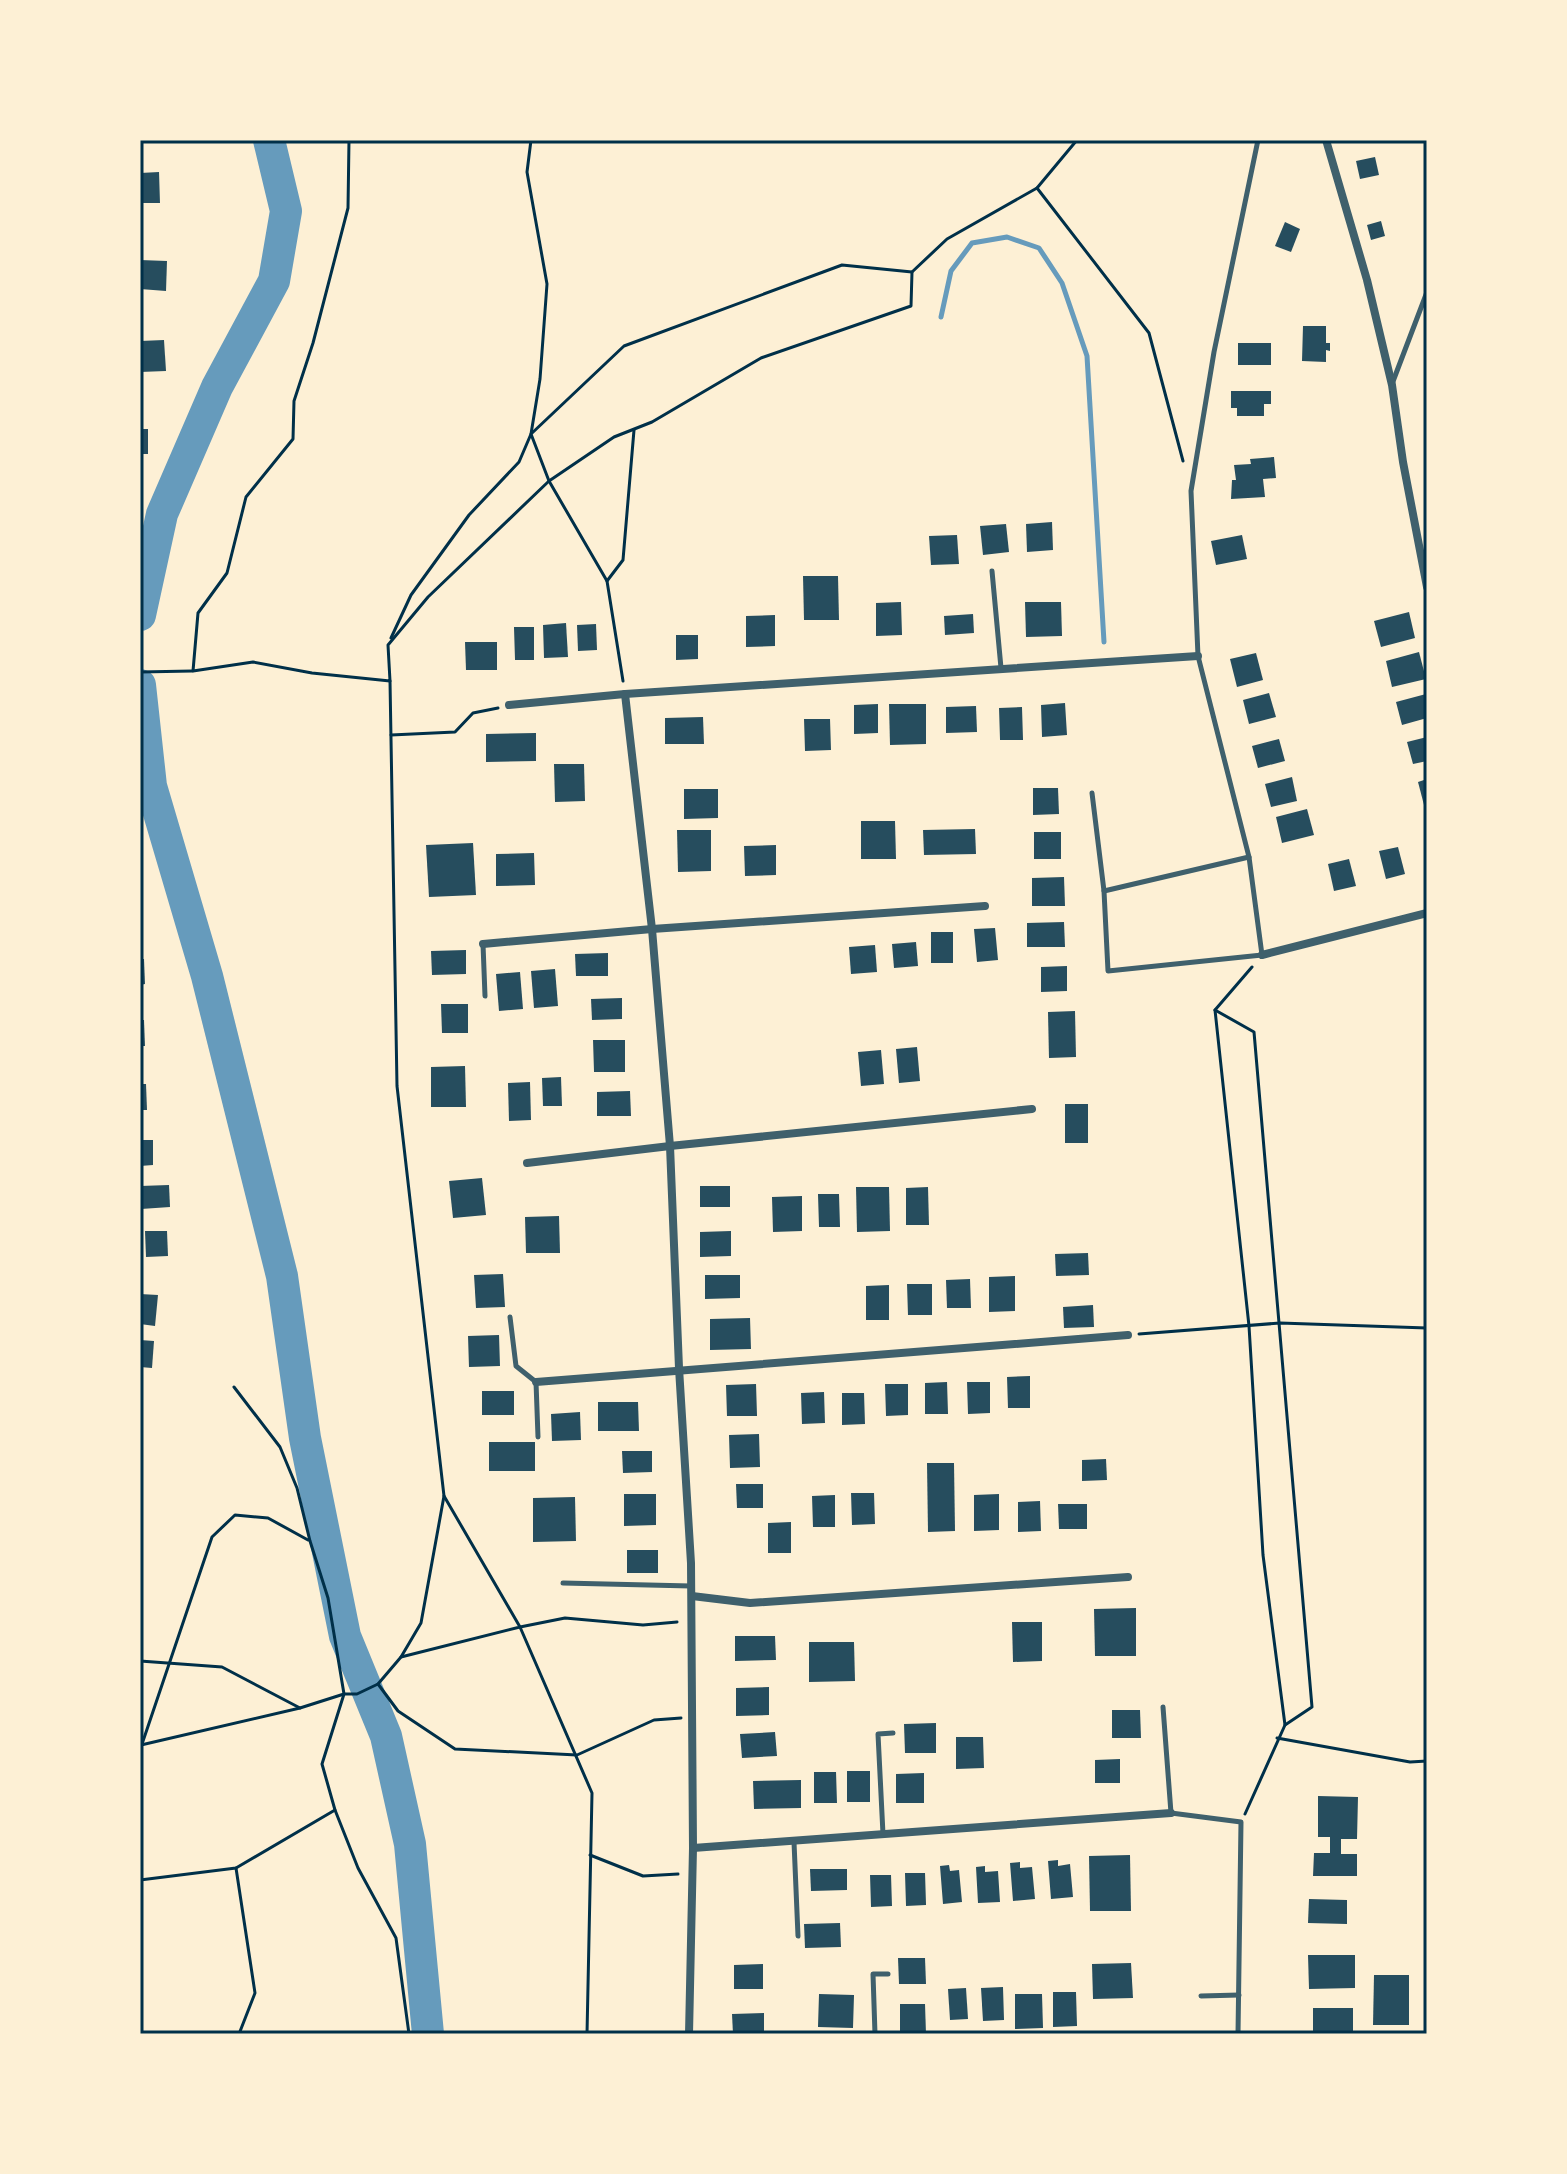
<svg xmlns="http://www.w3.org/2000/svg" width="1567" height="2174" font-family="'Open Sans',sans-serif">
<style>
.lines{fill:none;stroke-linecap:round;stroke-linejoin:round}
.stream{stroke:#669bbc;stroke-width:5}
.river{stroke:#669bbc;stroke-width:32}
.building{fill:#264d5e}
.path{stroke:#003049;stroke-width:3}
.service{stroke:#3f606c;stroke-width:5}
.minor{stroke:#3f606c;stroke-width:8}
.neatline{fill:none;stroke:#003049;stroke-width:3}
</style>
<rect width="100%" height="100%" fill="#fdf0d5"/>
<g class="lines">
<path class="stream" d="M941,317L951,271L972,243L1007,237L1039,248L1062,283L1087,356L1104,642"/>
<g class="river">
<path d="M140,615L162,514L217,387L274,281L286,211L269,140"/>
<path d="M140,685L151,786L207,976L282,1276L305,1438L345,1636L386,1736L410,1844L428,2034"/>
</g>
</g>
<g class="building">
<path d="M1375,157L1379,175L1360,179L1356,161Z"/>
<path d="M159,172L160,203H140V173Z"/>
<path d="M1381,221L1385,236L1371,240L1367,225Z"/>
<path d="M1285,222L1300,229L1291,252L1275,246Z"/>
<path d="M140,260L167,261L166,291L140,289Z"/>
<path d="M1303,326H1326V343H1330V351L1326,350V362L1302,361Z"/>
<path d="M164,340L166,371L140,372V341Z"/>
<rect x="1238" y="343" width="33" height="22"/>
<path d="M1231,391H1271V404H1264V416H1237V408H1231Z"/>
<rect x="140" y="429" width="8" height="25"/>
<path d="M1274,457L1276,478L1263,479L1265,497L1231,499L1232,480H1236L1234,465L1251,464L1250,459Z"/>
<path d="M1052,522L1053,550L1027,552L1026,524Z"/>
<path d="M1006,524L1009,552L983,555L980,526Z"/>
<path d="M957,535L959,564L931,565L929,536Z"/>
<path d="M1242,535L1247,559L1216,565L1211,541Z"/>
<path d="M803,576H838L839,620H804Z"/>
<path d="M901,602L902,635L876,636V603Z"/>
<path d="M1025,602H1061L1062,636L1026,637Z"/>
<path d="M1409,612L1415,638L1381,647L1374,621Z"/>
<path d="M973,614L974,633L945,635L944,616Z"/>
<path d="M775,615V646L746,647V616Z"/>
<path d="M566,623L568,657L544,658L543,625Z"/>
<path d="M596,624L597,650L578,651L577,625Z"/>
<path d="M514,627H534V660H515Z"/>
<path d="M676,635H698V659L676,660Z"/>
<path d="M465,642H497V670H466Z"/>
<path d="M1419,652L1426,679L1392,687L1386,661Z"/>
<path d="M1256,653L1263,680L1237,687L1230,659Z"/>
<path d="M1269,693L1276,717L1249,724L1243,700Z"/>
<path d="M1426,694L1427,718L1402,725L1396,702Z"/>
<path d="M1065,703L1067,735L1042,737L1041,705Z"/>
<path d="M878,704V733L854,734V705Z"/>
<path d="M889,704H926V744L890,745Z"/>
<path d="M976,706L977,732L946,733V707Z"/>
<path d="M1022,707L1023,740H1000L999,708Z"/>
<path d="M703,717L704,744H665V718Z"/>
<path d="M804,719H830L831,750L805,751Z"/>
<path d="M536,733V761L486,762V734Z"/>
<path d="M1427,737V761L1413,764L1407,742Z"/>
<path d="M1279,739L1285,761L1258,768L1252,746Z"/>
<path d="M554,764H584L585,801L555,802Z"/>
<path d="M1292,777L1297,801L1271,807L1265,784Z"/>
<path d="M1427,779V804L1424,805L1418,782Z"/>
<path d="M1033,788H1058L1059,814L1033,815Z"/>
<path d="M684,789H718V818L684,819Z"/>
<path d="M1307,809L1314,835L1282,843L1276,817Z"/>
<path d="M861,821H895L896,859H861Z"/>
<path d="M975,829L976,854L924,855L923,830Z"/>
<path d="M677,830H711V871L678,872Z"/>
<rect x="1034" y="832" width="27" height="27"/>
<path d="M473,843L476,895L429,897L426,845Z"/>
<path d="M776,845V875L745,876L744,846Z"/>
<path d="M1398,847L1405,874L1386,879L1379,851Z"/>
<path d="M534,853L535,885L496,886V854Z"/>
<path d="M1349,859L1356,886L1334,891L1328,864Z"/>
<path d="M1064,877L1065,906H1032V878Z"/>
<path d="M1064,922L1065,947H1027V923Z"/>
<path d="M995,928L998,960L977,962L974,929Z"/>
<rect x="931" y="932" width="22" height="31"/>
<path d="M916,942L918,966L894,968L892,944Z"/>
<path d="M875,945L877,972L851,974L849,947Z"/>
<path d="M466,950V974L432,975L431,951Z"/>
<path d="M608,953V976H576L575,954Z"/>
<path d="M140,959H144L145,984L140,985Z"/>
<path d="M1067,966V991L1041,992V967Z"/>
<path d="M555,969L558,1006L534,1008L531,971Z"/>
<path d="M520,972L523,1009L499,1011L496,974Z"/>
<path d="M622,998V1019L592,1020L591,999Z"/>
<path d="M441,1004H468V1033H442Z"/>
<path d="M1075,1011L1076,1057L1049,1058L1048,1012Z"/>
<path d="M140,1020H144L145,1046H140Z"/>
<path d="M593,1040H625V1072H594Z"/>
<path d="M917,1047L920,1081L899,1083L896,1049Z"/>
<path d="M881,1050L884,1084L861,1086L858,1052Z"/>
<path d="M465,1066L466,1107H431V1067Z"/>
<path d="M561,1077L562,1106H543L542,1078Z"/>
<path d="M530,1082L531,1120L509,1121L508,1083Z"/>
<path d="M140,1084H146L147,1110H140Z"/>
<path d="M630,1091L631,1116H597V1092Z"/>
<rect x="1065" y="1104" width="23" height="39"/>
<path d="M140,1140H153V1165L140,1166Z"/>
<path d="M482,1178L486,1215L453,1218L449,1181Z"/>
<path d="M169,1185L170,1207L141,1209L140,1186Z"/>
<rect x="700" y="1186" width="30" height="21"/>
<path d="M856,1187H889L890,1231L857,1232Z"/>
<path d="M928,1187L929,1225H906V1188Z"/>
<path d="M818,1194H839L840,1227H819Z"/>
<path d="M802,1196V1231L773,1232L772,1197Z"/>
<path d="M559,1216L560,1253H526L525,1217Z"/>
<path d="M145,1231H167L168,1256L146,1257Z"/>
<path d="M731,1231V1256L700,1257V1232Z"/>
<path d="M1088,1253L1089,1275L1056,1276L1055,1254Z"/>
<path d="M503,1274L505,1307L476,1308L474,1275Z"/>
<path d="M705,1275H740V1298L705,1299Z"/>
<path d="M1015,1276V1311L989,1312V1277Z"/>
<path d="M970,1279L971,1308H947L946,1280Z"/>
<path d="M907,1284H932V1315H908Z"/>
<path d="M889,1285V1320H866V1286Z"/>
<path d="M140,1294L158,1295L155,1326L140,1324Z"/>
<path d="M1093,1305L1094,1327L1064,1328L1063,1307Z"/>
<path d="M750,1318L751,1349L710,1350V1319Z"/>
<path d="M499,1335L500,1366L469,1367L468,1336Z"/>
<path d="M140,1340L154,1341L152,1368L140,1367Z"/>
<path d="M1030,1376V1408H1008L1007,1377Z"/>
<path d="M947,1382L948,1414H925V1383Z"/>
<path d="M967,1382H990V1413L968,1414Z"/>
<path d="M756,1384L757,1416H727L726,1385Z"/>
<path d="M885,1384H908V1415L886,1416Z"/>
<rect x="482" y="1391" width="32" height="24"/>
<path d="M824,1392L825,1423L802,1424L801,1393Z"/>
<path d="M842,1393H864L865,1424L842,1425Z"/>
<path d="M598,1402H638L639,1431H598Z"/>
<path d="M580,1412L581,1440L552,1441L551,1414Z"/>
<path d="M759,1434L760,1467L730,1468L729,1435Z"/>
<rect x="489" y="1442" width="46" height="29"/>
<path d="M622,1451H652V1472L623,1473Z"/>
<path d="M1106,1459L1107,1480L1082,1481V1460Z"/>
<path d="M927,1463H954L955,1531L928,1532Z"/>
<path d="M736,1484H763V1508H737Z"/>
<path d="M851,1493H874L875,1524L852,1525Z"/>
<path d="M624,1494H656V1525L624,1526Z"/>
<path d="M999,1494V1530L974,1531V1495Z"/>
<path d="M835,1495V1527H813L812,1496Z"/>
<path d="M575,1497L576,1541L533,1542V1498Z"/>
<path d="M1040,1501L1041,1531L1018,1532V1502Z"/>
<path d="M1058,1504H1087V1529H1059Z"/>
<path d="M791,1522V1553H768V1523Z"/>
<rect x="627" y="1550" width="31" height="23"/>
<path d="M1136,1608V1656H1095L1094,1609Z"/>
<path d="M1012,1622H1042V1661L1013,1662Z"/>
<path d="M735,1636H775L776,1660L735,1661Z"/>
<path d="M809,1642H854L855,1681L809,1682Z"/>
<path d="M769,1687V1715L736,1716V1688Z"/>
<path d="M1112,1710H1140L1141,1738H1112Z"/>
<path d="M936,1723V1753H905L904,1724Z"/>
<path d="M775,1732L777,1756L742,1758L740,1734Z"/>
<path d="M956,1737H983L984,1768L956,1769Z"/>
<path d="M1120,1759V1783H1095V1760Z"/>
<rect x="847" y="1771" width="23" height="31"/>
<path d="M814,1772H836L837,1803H814Z"/>
<path d="M924,1773V1803H896V1774Z"/>
<path d="M801,1780V1808L754,1809L753,1781Z"/>
<path d="M1318,1796L1358,1797L1357,1839H1341V1854H1357V1876H1313L1314,1853H1330V1837H1318Z"/>
<path d="M1130,1855L1131,1911H1090L1089,1856Z"/>
<path d="M1058,1860V1866L1070,1864L1073,1897L1051,1899L1048,1861Z"/>
<path d="M1020,1862V1868L1032,1867L1035,1899L1013,1901L1010,1863Z"/>
<path d="M949,1865L950,1871L959,1870L962,1902L943,1904L940,1866Z"/>
<path d="M985,1866V1872L998,1871L1000,1902L978,1903L976,1867Z"/>
<path d="M810,1869H847V1890L811,1891Z"/>
<path d="M905,1873H925L926,1905L906,1906Z"/>
<path d="M870,1875H891L892,1906L871,1907Z"/>
<path d="M1309,1899L1347,1900V1924L1308,1923Z"/>
<path d="M840,1923L841,1947L805,1948L804,1924Z"/>
<path d="M1308,1955H1355V1988L1309,1989Z"/>
<path d="M898,1958H925L926,1984H899Z"/>
<path d="M1131,1963L1133,1998L1093,1999L1092,1964Z"/>
<path d="M763,1964V1989H734V1965Z"/>
<path d="M1374,1975H1409V2025H1373Z"/>
<path d="M1003,1987L1004,2020L983,2021L981,1988Z"/>
<path d="M966,1988L968,2019L950,2020L948,1989Z"/>
<path d="M1053,1992H1076L1077,2026L1053,2027Z"/>
<path d="M819,1994L854,1995L853,2028L818,2027Z"/>
<path d="M1015,1994H1042L1043,2028L1015,2029Z"/>
<path d="M900,2004H925L926,2034H900Z"/>
<rect x="1313" y="2008" width="40" height="25"/>
<path d="M764,2013V2034H733L732,2014Z"/>
</g>
<g class="lines">
<g class="path">
<path d="M349,140L348,208L313,343L294,401L293,439L246,497L227,573L198,613L193,671L253,662L312,673L390,681L388,645L428,597L549,481L614,437L652,422L761,358L911,306L912,272L947,239L1037,188L1077,140"/>
<path d="M531,140L527,172L547,284L540,379L531,434L549,481L607,581L623,681"/>
<path d="M1037,188L1149,333L1183,461"/>
<path d="M607,581L623,560L634,430"/>
<path d="M391,638L411,595L469,515L519,462L531,434L624,346L842,265L912,272"/>
<path d="M140,672L192,671"/>
<path d="M390,681L397,1086L444,1496L421,1623L401,1657"/>
<path d="M391,735L455,732L473,713L498,708"/>
<path d="M1215,1010L1254,1032L1312,1707L1285,1725"/>
<path d="M1139,1334L1280,1323L1427,1328"/>
<path d="M234,1387L280,1447L297,1488L310,1541L328,1598L344,1694L322,1764L335,1810L358,1868L396,1938L409,2034"/>
<path d="M140,1661L222,1667L300,1708L344,1694H357L378,1684L401,1657L520,1627L444,1496"/>
<path d="M378,1684L398,1711L455,1749L577,1755L654,1720L681,1718"/>
<path d="M1277,1738L1410,1762L1427,1761"/>
<path d="M141,1745L300,1708"/>
<path d="M140,1750L212,1537L235,1515L268,1518L308,1540"/>
<path d="M1245,1814L1285,1725L1263,1555L1249,1326L1215,1010L1252,967"/>
<path d="M590,1855L643,1876L678,1874"/>
<path d="M236,1868L255,1993L239,2034"/>
<path d="M140,1880L236,1868L335,1810"/>
<path d="M587,2034L592,1793L520,1627L565,1618L643,1625L677,1622"/>
</g>
<g class="service">
<path d="M1392,384L1427,292"/>
<path d="M992,571L1001,668"/>
<path d="M1092,793L1104,891L1108,971L1262,955L1249,857L1198,656L1191,491L1214,352L1258,140"/>
<path d="M1104,891L1249,857"/>
<path d="M483,944L485,996"/>
<path d="M510,1317L516,1366L536,1382L538,1437"/>
<path d="M563,1583L691,1586"/>
<path d="M1163,1707L1171,1813L1241,1822L1238,2034"/>
<path d="M883,1834L878,1734L893,1733"/>
<path d="M794,1842L798,1936"/>
<path d="M1201,1996L1239,1995"/>
<path d="M875,2034L873,1974H888"/>
</g>
<g class="minor">
<path d="M1326,140L1367,280L1392,385L1403,462L1427,587"/>
<path d="M625,694L652,929L670,1146L679,1368L691,1563L693,1848L689,2034"/>
<path d="M509,705L625,694L1198,656"/>
<path d="M483,944L652,929L985,906"/>
<path d="M1262,955L1427,913"/>
<path d="M527,1163L670,1146L1032,1109"/>
<path d="M536,1382L1128,1335"/>
<path d="M692,1596L750,1603L1128,1577"/>
<path d="M693,1848L1171,1813"/>
</g>
</g>
<rect width="1567" height="2174" fill="none" stroke="#fdf0d5" stroke-width="284"/>
<rect x="142" y="142" width="1283" height="1890" class="neatline"/>
</svg>
